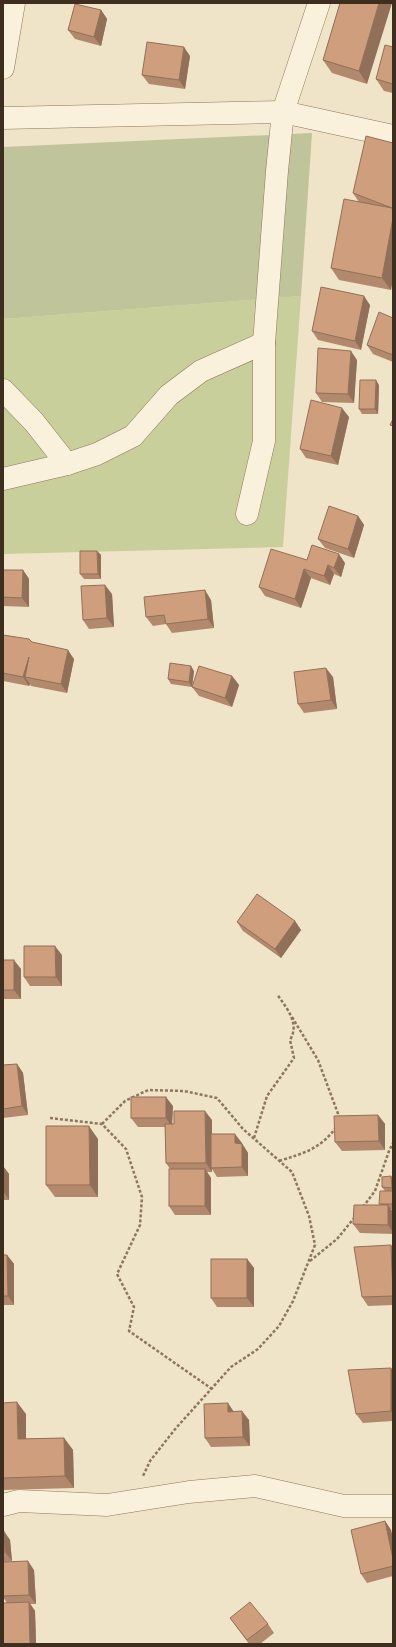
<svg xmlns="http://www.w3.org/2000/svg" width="396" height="1647" viewBox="0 0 396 1647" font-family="'Noto Serif',serif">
  <rect width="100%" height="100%" fill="#f0e4c8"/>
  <!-- green -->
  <polygon fill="#c9cf9b" points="301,296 283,547 3,554 3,319"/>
  <!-- cemetery -->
  <polygon fill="#bfc49a" points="312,133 301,296 3,319 3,147"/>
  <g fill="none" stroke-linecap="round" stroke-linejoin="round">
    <defs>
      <g id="street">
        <polyline points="3,68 14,3"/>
        <polyline points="3,118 283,112 393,136"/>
        <polyline points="3,390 34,422 67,464"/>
        <polyline points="3,479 67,464 97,454 133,436 169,395 201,371 264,343"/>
        <polyline points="247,514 264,441 264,343 277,171 283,112 319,3"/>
        <polyline points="3,1505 19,1501 107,1505 189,1492 255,1486 344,1506 393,1506"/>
      </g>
    </defs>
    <!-- street casing -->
    <use href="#street" stroke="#8d765c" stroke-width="23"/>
    <!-- path -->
    <g stroke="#8d765c" stroke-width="2.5" stroke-dasharray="3 2" stroke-linecap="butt">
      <polyline points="292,1017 318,1060 340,1119"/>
      <polyline points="50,1118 102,1124 126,1149 142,1197 140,1225 117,1274 134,1307 129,1331 212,1389"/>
      <polyline points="102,1124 125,1101 148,1090 184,1091 217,1098 243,1129 292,1172 309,1216 315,1245 293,1301 279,1326 258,1349 231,1367 176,1428 150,1461 143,1476"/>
      <path d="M254 1138 267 1096 294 1058 290 1040C300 1023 287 1009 277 994"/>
      <path d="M279 1161C304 1153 321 1149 337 1126"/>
      <polyline points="363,1207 375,1191 389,1151 393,1143"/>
      <polyline points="310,1261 337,1239 355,1217"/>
    </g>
    <!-- street -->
    <use href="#street" stroke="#faf1dc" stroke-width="22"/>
  </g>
  <!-- wall -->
  <g fill="#b2896c">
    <polygon points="340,3 367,84 332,73 323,60"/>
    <polygon points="101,10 107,19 101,46 75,39 68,30"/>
    <polygon points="393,47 393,93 384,91 376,79"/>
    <polygon points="190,56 185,89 149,84 142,75"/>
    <polygon points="393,143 393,277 391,290 339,280 331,268 359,202 353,193"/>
    <polygon points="370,305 361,350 318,340 312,331"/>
    <polygon points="393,318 393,362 373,354 367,345"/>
    <polygon points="357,360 354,403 322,402 316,393"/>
    <polygon points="379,385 378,414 362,414 359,409"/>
    <polygon points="349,417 338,465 306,458 300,449"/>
    <polygon points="358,516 364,525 354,558 325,548 318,539"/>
    <polygon points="97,551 101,555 101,579 84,579 80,574"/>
    <polygon points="307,560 345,563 341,577 334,574 330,585 311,578 301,608 265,596 259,587"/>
    <polygon points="3,570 23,570 29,579 29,607 3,606"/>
    <polygon points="112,594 114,627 89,629 83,620"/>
    <polygon points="211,600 214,628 172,633 166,624 153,626 146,617"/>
    <polygon points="3,635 32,642 74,659 67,693 31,686 30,684 29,686 3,681"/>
    <polygon points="194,671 192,687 171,684 168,679"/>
    <polygon points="232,676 239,685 232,707 199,696 192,687"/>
    <polygon points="333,677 337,709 304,713 298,704"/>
    <polygon points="295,921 301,930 281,958 243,931 237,922"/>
    <polygon points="62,955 62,986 30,986 24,977"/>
    <polygon points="3,960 21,969 21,999 3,999"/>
    <polygon points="17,1064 23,1073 28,1115 3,1118 3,1065"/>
    <polygon points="173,1106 172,1124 212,1120 212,1134 242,1143 248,1153 248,1176 217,1177 212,1169 212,1172 207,1172 211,1178 211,1215 175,1215 169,1206 170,1169 166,1163 165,1127 138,1127 131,1118"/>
    <polygon points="378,1115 385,1124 385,1150 342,1151 335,1142"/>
    <polygon points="98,1139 98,1197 55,1197 46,1185"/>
    <polygon points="3,1166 9,1174 9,1200 3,1200"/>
    <polygon points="393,1179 393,1209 391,1209 393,1212 393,1234 360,1233 353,1224 380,1205 379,1204 385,1191 382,1187"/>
    <polygon points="393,1248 393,1305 368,1306 362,1297"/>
    <polygon points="3,1255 7,1255 14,1264 14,1305 3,1305"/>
    <polygon points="247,1259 254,1268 254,1307 217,1307 211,1298"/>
    <polygon points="393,1371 393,1421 363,1423 356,1414"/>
    <polygon points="3,1403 26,1414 26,1439 64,1438 73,1450 74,1488 3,1490"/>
    <polygon points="234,1412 249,1420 250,1446 211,1447 205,1438"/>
    <polygon points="385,1521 391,1530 393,1539 393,1576 367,1583 361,1574"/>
    <polygon points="3,1531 10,1540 12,1561 3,1562"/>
    <polygon points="3,1562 34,1570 36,1604 30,1604 35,1611 36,1644 3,1644 7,1603 3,1597"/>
    <polygon points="230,1618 268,1624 274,1633 260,1644 249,1644"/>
  </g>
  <!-- shaded-wall -->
  <g fill="#916f58">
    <polygon points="379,3 392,3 367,84 359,71"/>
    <polygon points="101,10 107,19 101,46 94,37"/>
    <polygon points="184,47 190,56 185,89 179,80"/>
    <polygon points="393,218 393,277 391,290 382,278"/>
    <polygon points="364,296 370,305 361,350 355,341"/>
    <polygon points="351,351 357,360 354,403 348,394"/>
    <polygon points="376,380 379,385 378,414 375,409"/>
    <polygon points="342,408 349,417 338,465 331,456"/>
    <polygon points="358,516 364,525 354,558 348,549"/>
    <polygon points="97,551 101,555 101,579 98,574"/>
    <polygon points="339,554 345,563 341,577 334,568"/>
    <polygon points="328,565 334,574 330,585 324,576"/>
    <polygon points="304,569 311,578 301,608 295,599"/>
    <polygon points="23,570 29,579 29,607 22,598"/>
    <polygon points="105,585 112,594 114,627 107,618"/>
    <polygon points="205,590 211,600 214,628 208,619"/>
    <polygon points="68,650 74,659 67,693 61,684"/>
    <polygon points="29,657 25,677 30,684 29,686 23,677"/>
    <polygon points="191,666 194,671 192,687 189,682"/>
    <polygon points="326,668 333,677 337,709 331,700"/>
    <polygon points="232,676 239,685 232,707 225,698"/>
    <polygon points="295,921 301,930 281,958 275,949"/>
    <polygon points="55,946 62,955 62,986 56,977"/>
    <polygon points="14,960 21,969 21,999 14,990"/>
    <polygon points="17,1064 23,1073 28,1115 22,1106"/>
    <polygon points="166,1097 173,1106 172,1127 166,1118"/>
    <polygon points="205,1111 212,1120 212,1168 211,1168 212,1169 212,1172 206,1163"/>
    <polygon points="378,1115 385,1124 385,1150 379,1141"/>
    <polygon points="89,1126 98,1139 98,1197 90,1185"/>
    <polygon points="235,1134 242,1143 242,1152 235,1143"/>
    <polygon points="242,1144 248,1153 248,1176 242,1167"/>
    <polygon points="3,1166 9,1174 9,1200 3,1191"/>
    <polygon points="205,1169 211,1178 211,1215 205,1206"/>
    <polygon points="391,1176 393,1179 393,1190 392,1188"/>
    <polygon points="388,1205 393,1212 393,1232 388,1225"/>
    <polygon points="391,1245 393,1248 393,1291"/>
    <polygon points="7,1255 14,1264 14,1305 8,1296"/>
    <polygon points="247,1259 254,1268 254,1307 247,1298"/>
    <polygon points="391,1368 393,1371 393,1415 391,1411"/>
    <polygon points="17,1402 26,1414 26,1451 18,1439"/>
    <polygon points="228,1403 234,1412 228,1412"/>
    <polygon points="242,1411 249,1420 250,1446 243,1437"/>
    <polygon points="64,1438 73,1450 74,1488 65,1476"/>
    <polygon points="385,1521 391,1530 393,1539 393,1559"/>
    <polygon points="4,1531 10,1540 12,1561 5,1552"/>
    <polygon points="28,1561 34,1570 36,1604 29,1595"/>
    <polygon points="29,1602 35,1611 36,1644 30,1644"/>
  </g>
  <!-- building -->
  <g fill="#cf9f7d" stroke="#916f58">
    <polygon points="340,3 379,3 359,71 323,60"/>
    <polygon points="75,4 101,10 94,37 68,30"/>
    <polygon points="147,42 184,47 179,80 142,75"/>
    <polygon points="385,45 393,47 393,84 376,79"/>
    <polygon points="366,136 393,143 393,218 382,278 331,268 344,199 392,208 353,193"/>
    <polygon points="321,287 364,296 355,341 312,331"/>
    <polygon points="379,312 393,318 393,355 367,345"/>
    <polygon points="318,348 351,351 348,394 316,393"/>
    <polygon points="360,380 376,380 375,409 359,409"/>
    <polygon points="311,400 342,408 331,456 300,449"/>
    <polygon points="393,419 393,426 390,425"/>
    <polygon points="329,506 358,516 348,549 318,539"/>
    <polygon points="312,545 339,554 334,568 328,565 324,576 304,569 295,599 259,587 271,549 307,560"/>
    <polygon points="80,551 97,551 98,574 80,574"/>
    <polygon points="3,570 23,570 22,598 3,597"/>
    <polygon points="105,585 107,618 83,620 81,586"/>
    <polygon points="205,590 208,619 166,624 164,615 146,617 144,597"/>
    <polygon points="3,635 29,639 32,642 68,650 61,684 25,677 29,657 23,677 3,673"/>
    <polygon points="170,663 191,666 189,682 168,679"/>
    <polygon points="199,666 232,676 225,698 192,687"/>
    <polygon points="326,668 331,700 298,704 294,672"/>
    <polygon points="257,894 295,921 275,949 237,922"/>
    <polygon points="24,946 55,946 56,977 24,977"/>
    <rect x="3" y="960" width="11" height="30"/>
    <polygon points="17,1064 22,1106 3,1109 3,1065"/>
    <rect x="131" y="1097" width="35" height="21"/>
    <polygon points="174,1111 205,1111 206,1163 166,1163 165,1124 174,1124"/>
    <polygon points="378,1115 379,1141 335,1142 334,1116"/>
    <polygon points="46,1126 89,1126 90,1185 46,1185"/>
    <polygon points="211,1134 235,1134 235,1143 242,1144 242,1167 211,1168"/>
    <rect x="169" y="1169" width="36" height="37"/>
    <polygon points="391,1176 392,1188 382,1187 382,1177"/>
    <polygon points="380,1191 393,1191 393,1204 379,1204"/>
    <polygon points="354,1205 388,1205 388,1225 353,1224"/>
    <polygon points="391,1245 393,1296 362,1297 354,1247"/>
    <polygon points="3,1255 7,1255 8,1296 3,1296"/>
    <rect x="211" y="1259" width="36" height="39"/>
    <polygon points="391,1368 391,1411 356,1414 348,1370"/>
    <polygon points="17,1402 18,1439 64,1438 65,1476 3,1478 3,1403"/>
    <polygon points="228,1403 228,1412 242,1411 243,1437 205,1438 204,1404"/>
    <polygon points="385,1521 393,1559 393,1566 361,1574 351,1530"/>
    <polygon points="3,1531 4,1531 5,1552 3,1552"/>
    <polygon points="28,1561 29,1595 3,1596 3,1562"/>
    <polygon points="29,1602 30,1644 3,1644 3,1603"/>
    <polygon points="250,1602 268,1624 247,1640 230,1618"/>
  </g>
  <!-- border -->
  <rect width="396" height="1647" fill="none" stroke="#3d2e20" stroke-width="8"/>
</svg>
